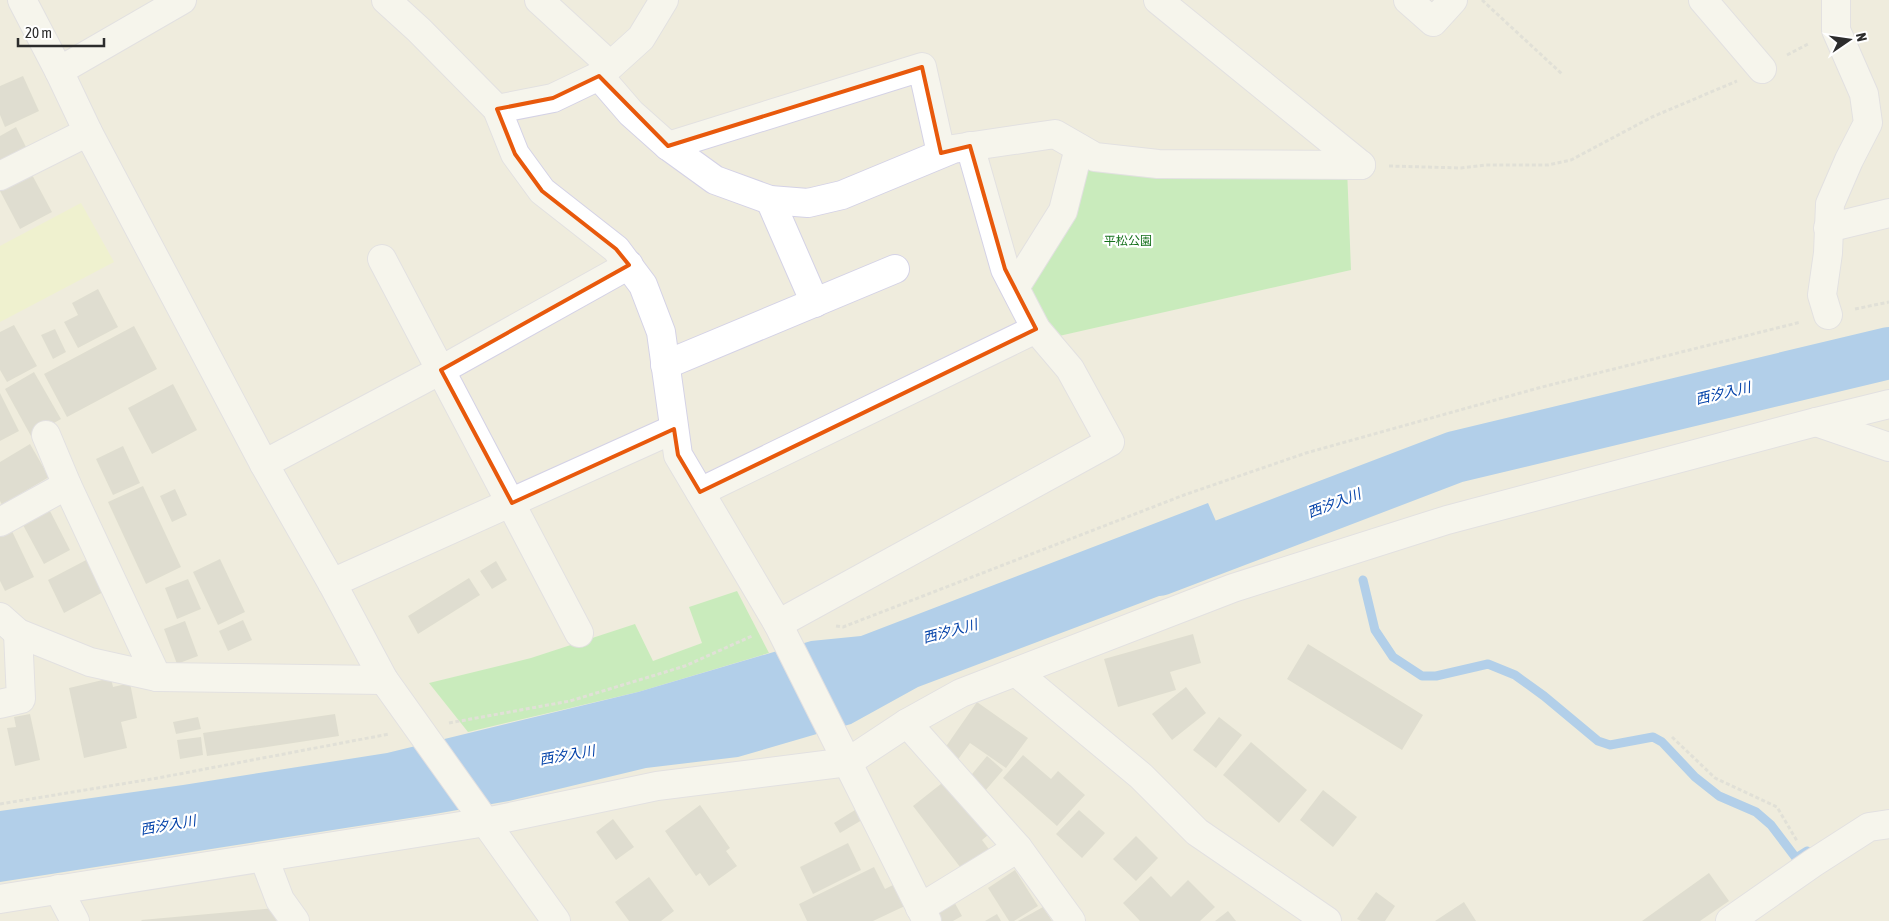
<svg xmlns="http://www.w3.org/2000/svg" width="1889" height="921" viewBox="0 0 1889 921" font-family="'Asap Condensed','Noto Sans JP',sans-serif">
  <rect width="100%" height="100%" fill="#efecdd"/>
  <!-- green -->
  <g fill="#9be996">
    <polygon points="1070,153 1347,168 1351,270 1059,336 1013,271 1056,211"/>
    <polygon points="737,591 769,653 638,692 468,732 429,683 531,658 635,624 653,661 702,643 689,607"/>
  </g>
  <!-- sand -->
  <polygon fill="#eff6be" points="81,203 114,262 0,322 0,246"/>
  <!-- water -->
  <polygon fill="#69abf8" points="1208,503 1236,567 918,687 851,724 738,757 646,768 509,801 429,815 0,882 0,811 183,785 387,753 638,692 811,641 861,636"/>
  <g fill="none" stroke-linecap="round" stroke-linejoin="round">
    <!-- stream -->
    <polyline stroke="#69abf8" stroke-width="9" points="1363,580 1375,630 1393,657 1422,676 1436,676 1488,664 1515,675 1544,696 1598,741 1610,745 1653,737 1662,742 1695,777 1719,796 1756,812 1771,825 1796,858 1807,851"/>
    <!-- river -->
    <polyline stroke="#69abf8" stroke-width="52" points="1159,570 1455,457 1889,353"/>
  </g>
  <!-- building -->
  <g fill="#cdcbc0">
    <polygon points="23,76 39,111 5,127 0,115 0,86"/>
    <polygon points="16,127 27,149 0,163 0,136"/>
    <polygon points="30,171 52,212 20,229 0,191 0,186"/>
    <polygon points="98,289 118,327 78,348 64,322 78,315 72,303"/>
    <polygon points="14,325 37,366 7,382 0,370 0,332"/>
    <polygon points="134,326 157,369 67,417 44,374"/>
    <polygon points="55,329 66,352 53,359 41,335"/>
    <polygon points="34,372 61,419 31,436 5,389"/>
    <polygon points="173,384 197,430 152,454 128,408"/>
    <polygon points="0,393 19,431 0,441"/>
    <polygon points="30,444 49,477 2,505 0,501 0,462"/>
    <polygon points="123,446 140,483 113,495 96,459"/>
    <polygon points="143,486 181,567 146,584 108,502"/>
    <polygon points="175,489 187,515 172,522 160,496"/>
    <polygon points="50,511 70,550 44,564 23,525"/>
    <polygon points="11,529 34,577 5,591 0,581 0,534"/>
    <polygon points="90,558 107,590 64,613 48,580"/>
    <polygon points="220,559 245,612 218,625 193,572"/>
    <polygon points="496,561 507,580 492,589 480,571"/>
    <polygon points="469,578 480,595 418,634 408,616"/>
    <polygon points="188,579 201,609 177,619 165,588"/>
    <polygon points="243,620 252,640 228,651 219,631"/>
    <polygon points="185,621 198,656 177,664 164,629"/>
    <polygon points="1193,634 1201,663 1170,672 1176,690 1118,707 1104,659"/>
    <polygon points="1308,644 1423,715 1402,750 1287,679"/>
    <polygon points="111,678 113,687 130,683 137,718 121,722 127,748 84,758 69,688"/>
    <polygon points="1186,687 1206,713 1172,740 1152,714"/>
    <polygon points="977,702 1028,738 1006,768 970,743 954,765 940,755"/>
    <polygon points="30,714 40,760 15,766 7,728 16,727 14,717"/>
    <polygon points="335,714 339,736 207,756 203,733"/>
    <polygon points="198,717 201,729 176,734 173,722"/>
    <polygon points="1219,717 1242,735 1216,768 1193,750"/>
    <polygon points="201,737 203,755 180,759 177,740"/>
    <polygon points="1251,742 1307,790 1279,823 1223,775"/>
    <polygon points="1023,755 1051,779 1058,771 1085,795 1057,826 1003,778"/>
    <polygon points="987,756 1003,770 979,798 963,785"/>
    <polygon points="946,780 988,835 982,840 994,856 967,876 913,806"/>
    <polygon points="1323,790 1357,817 1333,847 1300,820"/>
    <polygon points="700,805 730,848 726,851 737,866 709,886 700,873 696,876 665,831"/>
    <polygon points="855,810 862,820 840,833 834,823"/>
    <polygon points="1079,810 1105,833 1082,858 1056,834"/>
    <polygon points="613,819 634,847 616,860 596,832"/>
    <polygon points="1136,836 1158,858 1136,881 1113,859"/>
    <polygon points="848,843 861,870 813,894 800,867"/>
    <polygon points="874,867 885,889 897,883 907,905 873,921 807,921 799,904"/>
    <polygon points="1015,870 1038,906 1014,921 1009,921 988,888"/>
    <polygon points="1709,873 1729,901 1700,921 1642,921"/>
    <polygon points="1151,876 1171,897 1188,880 1215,907 1200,921 1140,921 1123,903"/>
    <polygon points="649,877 674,911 661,921 629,921 615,902"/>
    <polygon points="1376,892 1395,906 1385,921 1361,921 1357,919"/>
    <polygon points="952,898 962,916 953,921 937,921 931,911"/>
    <polygon points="1464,902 1476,921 1435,921"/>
    <polygon points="1043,907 1052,921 1018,921"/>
    <polygon points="275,908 276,921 142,921 141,920"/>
    <polygon points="1228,911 1236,921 1215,921"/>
    <polygon points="997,914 1001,921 985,921"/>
  </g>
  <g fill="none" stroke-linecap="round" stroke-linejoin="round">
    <defs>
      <g id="minor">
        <polyline points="386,0 419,30 497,109 515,154 542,191 616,249 643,285 661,332 678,455 778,624 927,921"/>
        <polyline points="539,0 610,65"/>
        <polyline points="1158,0 1361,165"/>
        <polyline points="1408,0 1433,22 1453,0"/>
        <polyline points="1703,0 1762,69"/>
        <polyline points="599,76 631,113 668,146 715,180 770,200 808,203 842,195 953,149 1055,134 1095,157 1158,164 1361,165"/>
        <polyline points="497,109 553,98 599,76 641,38 664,0"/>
        <polyline points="668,146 922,67 941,153"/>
        <polyline points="0,176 88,132"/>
        <polyline points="770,200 815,303"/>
        <polyline points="1828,228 1889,213"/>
        <polyline points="382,259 579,633"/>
        <polyline points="1016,286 1063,211 1079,148"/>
        <polyline points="1828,315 1822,295 1828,253 1830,204 1849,160 1868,123 1864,94 1836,30 1836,0"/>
        <polyline points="665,365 895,269"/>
        <polyline points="1816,422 1889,447"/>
        <polyline points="46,435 67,485 157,677"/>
        <polyline points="264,464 441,370 629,265"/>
        <polyline points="700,492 1036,329"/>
        <polyline points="0,522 67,485"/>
        <polyline points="332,583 674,429"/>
        <polyline points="0,617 18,633 90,662 157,677 384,680"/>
        <polyline points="778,624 1110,442 1070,369 1036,329 1005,269 970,146"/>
        <polyline points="0,704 21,699 18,633"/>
        <polyline points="907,723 1018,848 1071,921"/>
        <polyline points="264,858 280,900 295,921"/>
        <polyline points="58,889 75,921"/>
        <polyline points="0,899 486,822 657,786 848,762 907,723 961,693 1233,588 1447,520 1816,422 1889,404"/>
        <polyline points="920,908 1018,848"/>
        <polyline points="1730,921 1813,863 1869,827 1889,824"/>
      </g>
      <g id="tertiary">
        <polyline points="59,71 88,132 264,464 332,583 384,680 556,921"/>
        <polyline points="1016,672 1141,776 1197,832 1327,921"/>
      </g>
      <polyline id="secondary" points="22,0 59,71 182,0"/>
    </defs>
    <!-- minor casing -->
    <use href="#minor" stroke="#d4d2e6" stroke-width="30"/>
    <!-- tertiary casing -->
    <use href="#tertiary" stroke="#d4d2e6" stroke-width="30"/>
    <!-- secondary casing -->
    <use href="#secondary" stroke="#d4d2e6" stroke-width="30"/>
    <!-- path -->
    <g stroke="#d1d1d1" stroke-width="3" stroke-dasharray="4 2.5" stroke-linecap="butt">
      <polyline points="1482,0 1562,74"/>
      <polyline points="1787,55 1810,43"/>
      <polyline points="1389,166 1461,168 1486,165 1548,165 1571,160 1652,117 1737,81"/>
      <polyline points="1855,309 1889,302"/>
      <polyline points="836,626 843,627 1184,495 1306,453 1542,387 1801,322"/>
      <polyline points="449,723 570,701 685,666 752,636"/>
      <polyline points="1672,737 1715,778 1777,807 1797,841"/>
      <polyline points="0,804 158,778 389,734"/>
    </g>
    <!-- minor -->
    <use href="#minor" stroke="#fff" stroke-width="28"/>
    <!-- tertiary -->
    <use href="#tertiary" stroke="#fff" stroke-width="28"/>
    <!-- secondary -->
    <use href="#secondary" stroke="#fff" stroke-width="28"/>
  </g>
  <!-- marked area -->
  <path d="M0 0H1889V921H0ZM922 67 941 153 970 146 1005 269 1036 329 700 492 678 455 674 429 512 503 441 370 629 265 616 249 542 191 515 154 497 109 553 98 599 76 668 146Z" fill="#efecdd" fill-opacity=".55" fill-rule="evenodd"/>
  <path fill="none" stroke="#e8590c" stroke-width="4" stroke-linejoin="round" d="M922 67 941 153 970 146 1005 269 1036 329 700 492 678 455 674 429 512 503 441 370 629 265 616 249 542 191 515 154 497 109 553 98 599 76 668 146Z"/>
  <g text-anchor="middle" stroke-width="4.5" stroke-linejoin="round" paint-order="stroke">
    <!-- park labels -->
    <g font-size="12" fill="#15701b" stroke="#fff">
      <text x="1128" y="245">平松公園</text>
    </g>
    <!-- water labels -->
    <g font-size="14" font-style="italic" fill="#0342a9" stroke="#fff">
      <text transform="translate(1723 393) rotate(-13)" y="5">西汐入川</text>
      <text transform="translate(1334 503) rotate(-21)" y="5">西汐入川</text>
      <text transform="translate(950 631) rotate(-15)" y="5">西汐入川</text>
      <text transform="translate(567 755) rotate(-10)" y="5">西汐入川</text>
      <text transform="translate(168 825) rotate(-10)" y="5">西汐入川</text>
    </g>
  </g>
  <!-- north arrow -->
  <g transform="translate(1849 40) rotate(77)" stroke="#ffffff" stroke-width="4" paint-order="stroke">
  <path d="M0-4L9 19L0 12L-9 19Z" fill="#2c2c2c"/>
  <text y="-8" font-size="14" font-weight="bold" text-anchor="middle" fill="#2c2c2c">N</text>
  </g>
  <!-- scale -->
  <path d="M18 38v8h86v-8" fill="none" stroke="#2c2c2c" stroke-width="2.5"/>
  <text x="25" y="38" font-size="15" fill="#2c2c2c" stroke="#ffffff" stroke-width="4" paint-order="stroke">20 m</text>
</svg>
